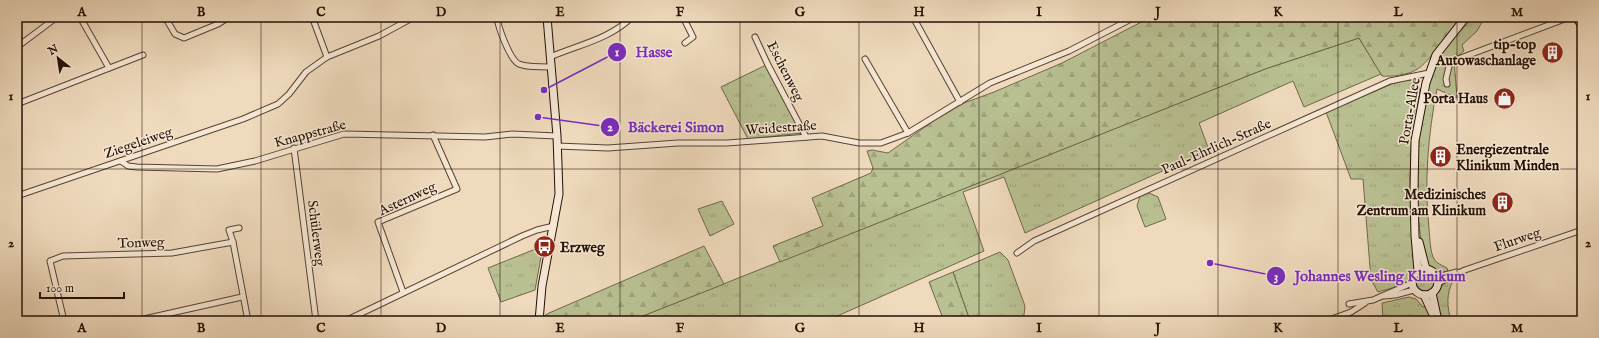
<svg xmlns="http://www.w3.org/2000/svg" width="1599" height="338" viewBox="0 0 1599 338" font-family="'IM FELL English',serif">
  <defs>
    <pattern id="grass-tufts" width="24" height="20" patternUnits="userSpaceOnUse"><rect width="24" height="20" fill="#b9c092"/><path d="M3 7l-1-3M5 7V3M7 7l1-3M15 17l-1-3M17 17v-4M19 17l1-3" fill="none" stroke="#9fa47c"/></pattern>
    <pattern id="forest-firs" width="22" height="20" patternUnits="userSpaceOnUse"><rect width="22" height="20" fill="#b9c092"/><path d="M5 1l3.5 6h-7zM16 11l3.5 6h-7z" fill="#9fa47c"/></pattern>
  </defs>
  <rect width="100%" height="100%" fill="#efdabd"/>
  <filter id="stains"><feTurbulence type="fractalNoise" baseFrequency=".005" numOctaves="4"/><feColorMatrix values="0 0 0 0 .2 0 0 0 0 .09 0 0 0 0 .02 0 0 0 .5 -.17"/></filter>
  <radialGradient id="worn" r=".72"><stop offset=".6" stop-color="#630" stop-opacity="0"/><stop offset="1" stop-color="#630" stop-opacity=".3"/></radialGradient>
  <!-- grass -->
  <g fill="url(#grass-tufts)" stroke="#6f684b">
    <path d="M1473 17H1485L1477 31 1462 45 1464 51 1454 59 1457 98 1437 89C1428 135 1424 182 1429 229 1430 238 1430 252 1434 259 1437 264 1442 265 1447 268L1448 271 1440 273 1429 267 1426 263C1411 210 1414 106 1440 57 1447 42 1463 30 1473 17Z"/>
    <polygon points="1359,38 1381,74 1304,107 1293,81 1199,123 1209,150 1025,233 1004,177 963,192 984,251 826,321 630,321 1265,69"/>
    <polygon points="766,65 802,133 748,139 721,87"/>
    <polygon points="1411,80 1416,82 1420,89 1411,151 1410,179 1411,218 1415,270 1406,284 1378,292 1371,280 1363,179 1351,179 1326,112 1399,81"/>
    <polygon points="1149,193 1158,197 1166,219 1145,227 1137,206 1140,196"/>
    <polygon points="722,201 734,224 710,236 698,209"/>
    <polygon points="543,246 535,290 501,302 488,268"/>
    <polygon points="1000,252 1008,260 1025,306 1024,315 1022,321 970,321 953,272"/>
    <circle cx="1425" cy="282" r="9"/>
    <path d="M1452 279 1453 281C1446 294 1447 307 1451 321H1442C1435 301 1430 290 1452 279Z"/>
    <polygon points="1409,297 1416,299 1423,307 1426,306 1432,321 1383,321 1382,303"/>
  </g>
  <!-- forest -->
  <g fill="url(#forest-firs)" stroke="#6f684b">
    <path d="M1151 17H1460C1451 30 1429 63 1416 70 1407 75 1391 77 1382 76L1359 38 1265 69 780 262 773 246 823 226 812 198 871 173 873 168 867 151 872 150 888 153 935 120 964 103 994 92 1062 63Z"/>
    <polygon points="704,246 724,284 630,321 543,321 544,316 549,313"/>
    <polygon points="953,272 970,321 944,321 929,282"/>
  </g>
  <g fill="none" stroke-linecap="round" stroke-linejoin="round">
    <defs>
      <g id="street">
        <polyline points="80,17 109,68"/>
        <polyline points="165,17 175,34 184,38 218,24 229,17"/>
        <path d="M497 17C498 27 510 60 519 64 528 68 541 66 550 67"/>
        <polyline points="683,17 693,37 685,43"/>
        <polyline points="913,17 960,102"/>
        <polyline points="314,22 327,57"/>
        <polyline points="755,37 768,65 806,137"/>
        <polyline points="17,47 57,17"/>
        <path d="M550 57C578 45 610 39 632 17"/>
        <polyline points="865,59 908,133"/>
        <polyline points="1447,84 1446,79 1450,62 1570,17"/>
        <polyline points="17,104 143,55"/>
        <polyline points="557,146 608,148 678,143 727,143 822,136 859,143 881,143 908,133 990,83 1069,51 1135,17"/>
        <polyline points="294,148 316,321"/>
        <polyline points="121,161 128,166 137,167 217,169 255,161 344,134 485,137 512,134 557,136"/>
        <polyline points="17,196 243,119 278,104 289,94 306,72 327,57 379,36 414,17"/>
        <polyline points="239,228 229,230 233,242 248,321"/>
        <polyline points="1017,253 1034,241 1390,81 1429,73"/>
        <polyline points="1437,277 1457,272"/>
        <polyline points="1438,283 1465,270 1582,230"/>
        <polyline points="403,292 378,222 457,189 433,135"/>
        <polyline points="1384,296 1395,295 1414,290"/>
        <polyline points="1349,304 1373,300 1412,283"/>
        <polyline points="64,321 50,261 63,256 172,253 233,242"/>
        <polyline points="135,321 242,297"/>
        <polyline points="345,321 522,236 537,230 554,226"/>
        <polyline points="1326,321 1351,312 1365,303"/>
      </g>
      <g id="secondary">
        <polyline points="1576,17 1582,26"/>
        <polyline points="1419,242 1426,269"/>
        <circle cx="1425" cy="282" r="13"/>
        <polyline points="1418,271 1415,236 1414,189 1415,141 1426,83 1436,55 1466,17"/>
        <polyline points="1432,293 1438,321"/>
        <polyline points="1424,295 1434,317"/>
        <polyline points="539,321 542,286 559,194 557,136 547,17"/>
      </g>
    </defs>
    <!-- street casing -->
    <use href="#street" stroke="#584232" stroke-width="7"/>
    <!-- secondary casing -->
    <use href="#secondary" stroke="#251004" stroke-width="9"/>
    <!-- street -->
    <use href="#street" stroke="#f5e7d4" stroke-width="5"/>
    <!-- secondary -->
    <use href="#secondary" stroke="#f5e7d4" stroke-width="7"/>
  </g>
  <!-- grid -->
  <path fill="none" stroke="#251004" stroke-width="1" stroke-opacity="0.55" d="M142 17V321M261 17V321M381 17V321M500 17V321M620 17V321M740 17V321M859 17V321M979 17V321M1099 17V321M1218 17V321M1338 17V321M1457 17V321M17 169H1582"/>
  <!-- icons -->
  <defs>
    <symbol id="building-disc" viewBox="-11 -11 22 22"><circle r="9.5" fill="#8f2418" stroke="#f5e7d4"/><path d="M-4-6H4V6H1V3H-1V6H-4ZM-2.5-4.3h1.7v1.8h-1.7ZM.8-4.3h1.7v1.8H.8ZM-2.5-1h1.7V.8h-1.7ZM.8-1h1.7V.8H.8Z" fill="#fff"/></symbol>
    <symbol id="shop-disc" viewBox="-11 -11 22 22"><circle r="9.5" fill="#8f2418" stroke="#f5e7d4"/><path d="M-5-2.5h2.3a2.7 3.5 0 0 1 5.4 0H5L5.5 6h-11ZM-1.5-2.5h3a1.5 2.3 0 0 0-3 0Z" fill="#fff"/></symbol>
    <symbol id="bus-disc" viewBox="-11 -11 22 22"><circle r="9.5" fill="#8f2418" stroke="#f5e7d4"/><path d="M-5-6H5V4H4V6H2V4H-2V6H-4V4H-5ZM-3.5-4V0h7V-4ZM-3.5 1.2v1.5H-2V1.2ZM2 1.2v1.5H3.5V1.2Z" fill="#fff"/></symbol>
  </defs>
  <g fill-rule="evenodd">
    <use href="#building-disc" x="1540" y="40" width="25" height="25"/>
    <use href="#shop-disc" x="1492" y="86" width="25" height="25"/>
    <use href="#building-disc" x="1428" y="144" width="25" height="25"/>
    <use href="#building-disc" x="1490" y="190" width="25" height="25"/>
    <use href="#bus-disc" x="532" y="234" width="25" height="25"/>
  </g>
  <g text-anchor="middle" stroke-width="3" stroke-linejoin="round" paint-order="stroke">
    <!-- poi labels -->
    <g font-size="14" font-weight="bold" fill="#251004" stroke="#f5e7d4" text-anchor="end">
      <text x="1536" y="49">tip-top<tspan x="1536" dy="16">Autowaschanlage</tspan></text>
      <text x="1488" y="103">Porta Haus</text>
      <text x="1456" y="154" text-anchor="start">Energiezentrale<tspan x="1456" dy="16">Klinikum Minden</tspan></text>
      <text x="1486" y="199">Medizinisches<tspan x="1486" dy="16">Zentrum am Klinikum</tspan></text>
      <text x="560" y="252" text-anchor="start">Erzweg</text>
    </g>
    <!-- street labels -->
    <g font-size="14" fill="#251004" stroke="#f5e7d4">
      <text transform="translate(786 71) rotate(63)" y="5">Eschenweg</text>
      <text transform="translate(1409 111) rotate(-80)" y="5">Porta-Allee</text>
      <text transform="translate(781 127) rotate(-4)" y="5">Weidestraße</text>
      <text transform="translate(310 133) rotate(-15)" y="5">Knappstraße</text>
      <text transform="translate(138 142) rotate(-19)" y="5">Ziegeleiweg</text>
      <text transform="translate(1216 146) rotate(-24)" y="5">Paul-Ehrlich-Straße</text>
      <text transform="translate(407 198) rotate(-25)" y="5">Asternweg</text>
      <text transform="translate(317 233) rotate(83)" y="5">Schülerweg</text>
      <text transform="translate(1517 239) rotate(-19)" y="5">Flurweg</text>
      <text transform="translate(141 242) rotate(-2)" y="5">Tonweg</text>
    </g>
  </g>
  <!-- callouts -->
  <path fill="none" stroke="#7b2cbf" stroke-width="1.5" d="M544 90L617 52M538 117L610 127M1210 263L1276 276"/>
  <g fill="#7b2cbf" stroke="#f5e7d4" stroke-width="1.5">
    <circle cx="544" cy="90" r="4"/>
    <circle cx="538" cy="117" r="4"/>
    <circle cx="1210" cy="263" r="4"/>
    <circle cx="617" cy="52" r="10"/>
    <circle cx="610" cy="127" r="10"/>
    <circle cx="1276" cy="276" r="10"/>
  </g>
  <g font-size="12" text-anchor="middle" font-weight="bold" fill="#fff">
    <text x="617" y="56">1</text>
    <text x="610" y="131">2</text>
    <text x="1276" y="280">3</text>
  </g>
  <g font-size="15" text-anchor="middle" font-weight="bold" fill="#7b2cbf" stroke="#f5e7d4" stroke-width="3" stroke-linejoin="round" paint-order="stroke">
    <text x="654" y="57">Hasse</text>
    <text x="676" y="132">Bäckerei Simon</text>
    <text x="1380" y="281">Johannes Wesling Klinikum</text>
  </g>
  <!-- margin -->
  <rect width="1599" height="338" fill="none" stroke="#efdabd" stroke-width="44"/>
  <!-- north arrow -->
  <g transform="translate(58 58) rotate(330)" stroke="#f5e7d4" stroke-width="3" paint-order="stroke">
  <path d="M0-3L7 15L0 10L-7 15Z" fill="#251004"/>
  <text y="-6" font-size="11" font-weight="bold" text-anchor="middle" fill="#251004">N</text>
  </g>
  <!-- scale -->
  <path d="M40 292v6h84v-6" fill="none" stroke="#251004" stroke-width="2"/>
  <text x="46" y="292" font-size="12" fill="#251004" stroke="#f5e7d4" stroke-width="3" paint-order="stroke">100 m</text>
  <rect x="22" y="22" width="1555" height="294" fill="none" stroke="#251004" stroke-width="1.5"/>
  <g font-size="13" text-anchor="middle" font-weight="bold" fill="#251004">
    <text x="82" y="16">A</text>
    <text x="201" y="16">B</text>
    <text x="321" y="16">C</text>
    <text x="441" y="16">D</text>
    <text x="560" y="16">E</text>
    <text x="680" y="16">F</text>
    <text x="800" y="16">G</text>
    <text x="919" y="16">H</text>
    <text x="1039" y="16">I</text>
    <text x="1158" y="16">J</text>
    <text x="1278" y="16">K</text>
    <text x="1398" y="16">L</text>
    <text x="1517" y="16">M</text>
    <text x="11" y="100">1</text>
    <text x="1588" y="100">1</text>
    <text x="11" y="247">2</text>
    <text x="1588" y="247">2</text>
    <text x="82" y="332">A</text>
    <text x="201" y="332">B</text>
    <text x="321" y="332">C</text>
    <text x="441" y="332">D</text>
    <text x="560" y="332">E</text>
    <text x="680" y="332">F</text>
    <text x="800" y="332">G</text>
    <text x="919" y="332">H</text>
    <text x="1039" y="332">I</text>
    <text x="1158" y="332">J</text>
    <text x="1278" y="332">K</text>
    <text x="1398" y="332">L</text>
    <text x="1517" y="332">M</text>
  </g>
  <rect width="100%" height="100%" filter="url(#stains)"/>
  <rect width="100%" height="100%" fill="url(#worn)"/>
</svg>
